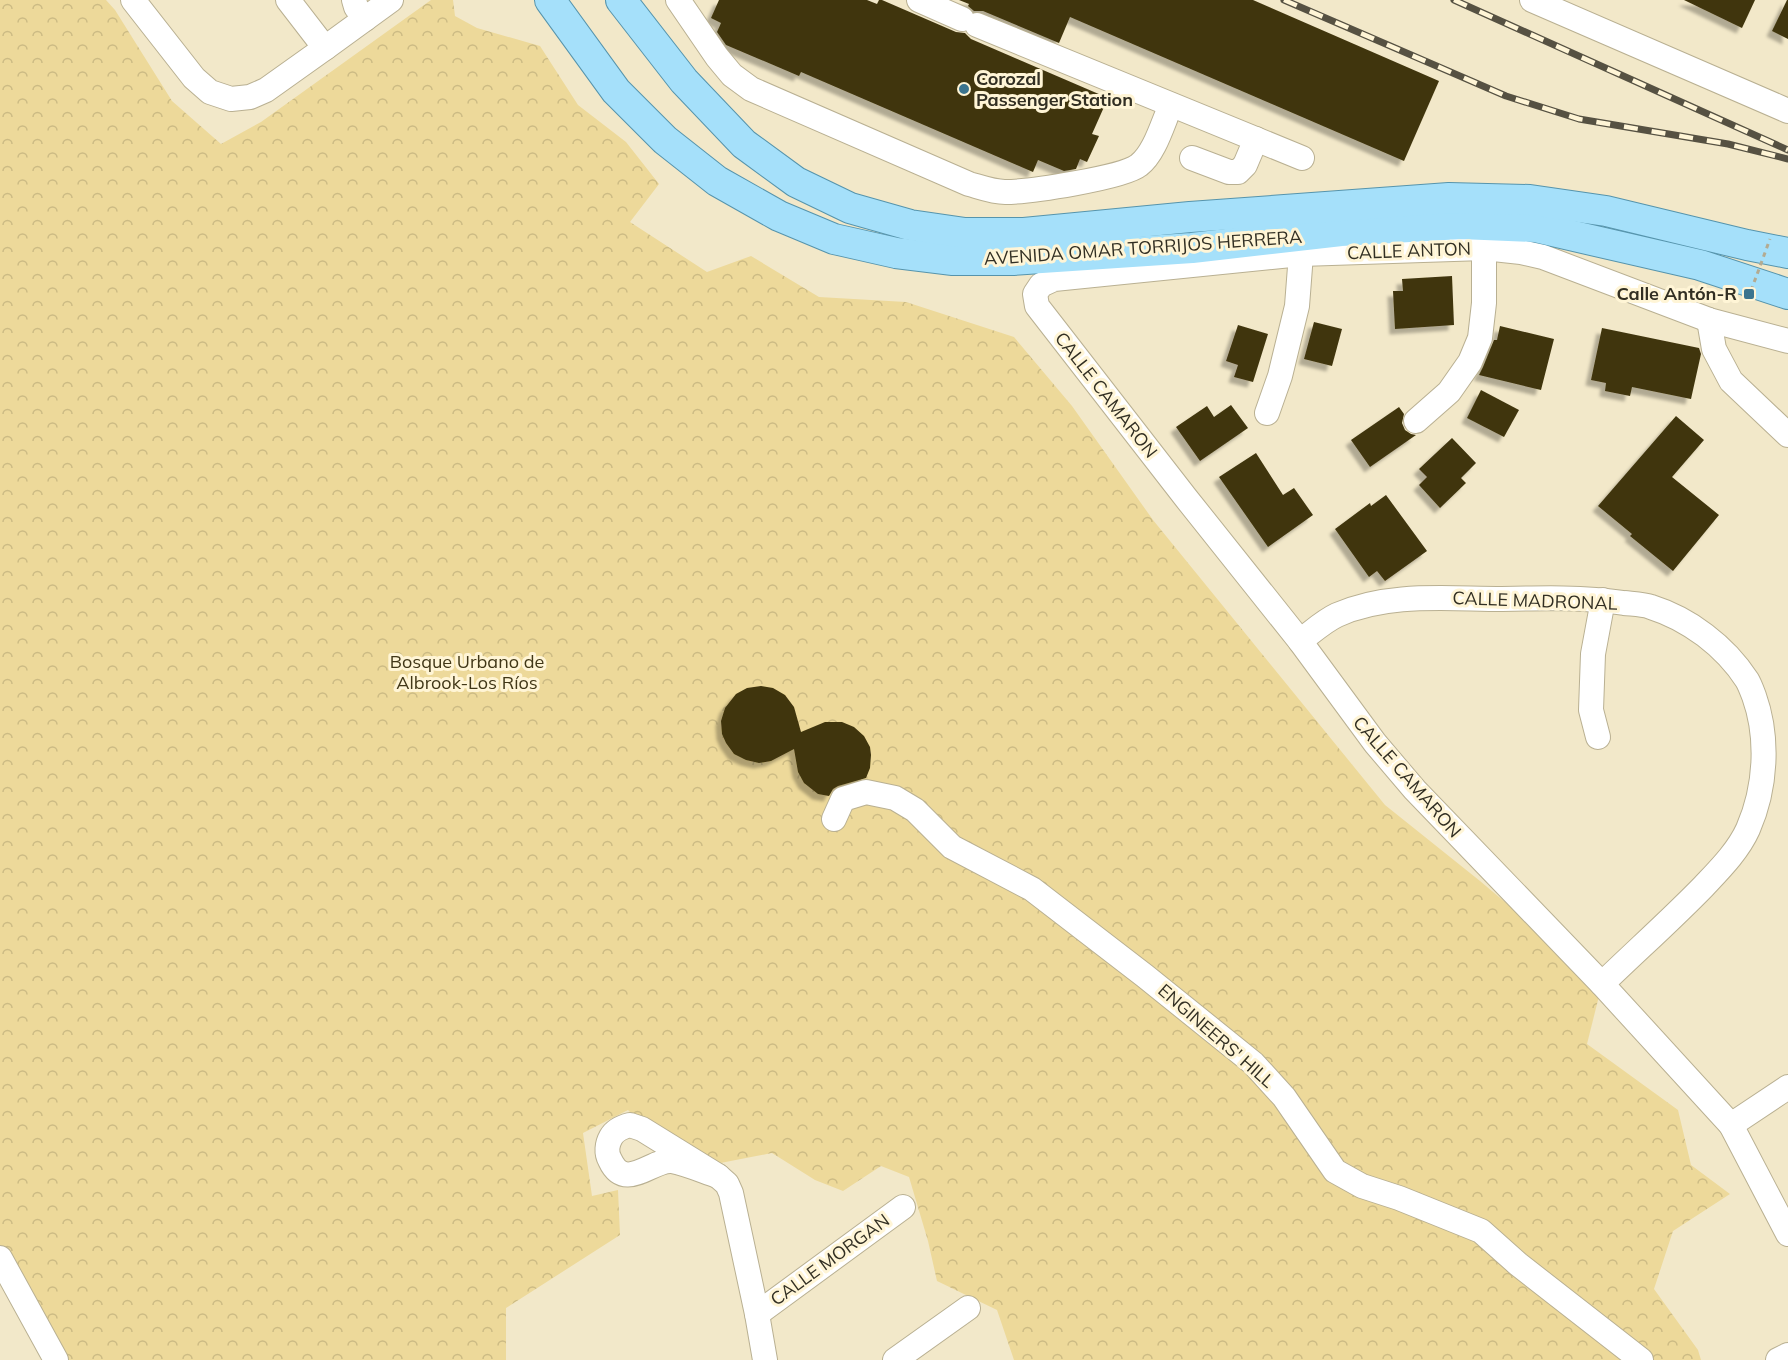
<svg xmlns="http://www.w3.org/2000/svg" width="1788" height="1360" viewBox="0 0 1788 1360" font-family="Mulish,sans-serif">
  <defs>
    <pattern id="forest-crowns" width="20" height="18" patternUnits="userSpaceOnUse" patternTransform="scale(1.5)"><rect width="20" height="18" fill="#edd99a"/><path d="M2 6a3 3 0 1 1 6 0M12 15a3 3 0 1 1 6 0" fill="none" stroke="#ccbb84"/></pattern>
    <filter id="shadow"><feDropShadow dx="-5.5" dy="5.5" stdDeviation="1.5" flood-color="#0004"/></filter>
  </defs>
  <rect width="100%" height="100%" fill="#f2e8c9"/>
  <!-- forest -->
  <polygon fill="url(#forest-crowns)" points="0,0 106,0 115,10 172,101 221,144 261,122 431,0 453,0 455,16 477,28 540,46 578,105 626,142 659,184 630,222 707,272 751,256 819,297 906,302 1014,337 1072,406 1153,520 1385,805 1480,881 1602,984 1587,1044 1678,1110 1691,1165 1730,1194 1673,1231 1654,1289 1698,1350 1701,1360 1014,1360 997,1310 937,1281 928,1241 909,1177 881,1166 843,1191 815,1180 772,1153 700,1167 657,1139 628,1110 583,1133 592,1196 618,1190 620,1235 506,1308 506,1360 49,1360 0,1266"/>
  <!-- building -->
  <g fill="#40350e" filter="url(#shadow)">
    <polygon points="719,0 867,0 877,4 879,0 882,0 956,32 965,33 971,39 1108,98 1092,134 1099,136 1087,162 1080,159 1076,169 1064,171 1038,160 1033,172 801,72 799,76 726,45 717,32 721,23 711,18"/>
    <polygon points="959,0 1253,0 1439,81 1404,161 1070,17 1059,43 983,11 974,11 968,6 969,4"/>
    <polygon points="1684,0 1755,0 1742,28"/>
    <polygon points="1787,0 1788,0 1788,39 1772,31"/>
    <polygon points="1452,276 1454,325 1395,329 1393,291 1403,291 1402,279"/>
    <polygon points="1314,322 1342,329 1332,366 1304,359"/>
    <polygon points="1238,325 1268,334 1253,382 1234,377 1238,365 1226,361"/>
    <polygon points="1500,326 1554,339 1541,390 1479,375 1483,367 1494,340 1497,340"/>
    <polygon points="1602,328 1699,348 1701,354 1691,399 1632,387 1630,396 1605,391 1606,383 1591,380"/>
    <polygon points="1481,390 1519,410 1504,437 1467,418"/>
    <polygon points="1231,405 1248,428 1200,461 1176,427 1207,406 1214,417"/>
    <polygon points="1399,407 1404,414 1402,423 1405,430 1411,434 1416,435 1370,467 1351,440"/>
    <polygon points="1676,416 1704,440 1672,477 1719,515 1673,571 1630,536 1632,534 1598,506"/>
    <polygon points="1452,438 1476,463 1461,478 1466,483 1440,508 1419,485 1427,477 1419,469"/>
    <polygon points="1256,453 1283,495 1294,488 1313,515 1268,547 1219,477"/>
    <polygon points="1386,495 1427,551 1385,581 1377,571 1369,577 1335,529 1370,503 1371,506"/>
    <polygon points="761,686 773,688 785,695 794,707 801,732 825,722 842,722 854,727 864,736 870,747 871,755 870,768 866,778 838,786 833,789 829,796 818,794 804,783 798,772 794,749 771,761 759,763 746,760 734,754 726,743 722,734 721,721 725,708 736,694 747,688"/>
  </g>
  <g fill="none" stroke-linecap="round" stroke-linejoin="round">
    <defs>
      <g id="minor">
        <polyline points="133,0 194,78 210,92 231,99 250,97 266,90 325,48"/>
        <polyline points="288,0 325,48 391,0"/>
        <polyline points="354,0 356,7 365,19"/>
        <path d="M678 0 717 57 732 75 751 89 969 184C980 187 993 192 1005 192 1028 192 1123 178 1139 165 1155 153 1163 122 1171 105"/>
        <polyline points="919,0 962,19"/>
        <polyline points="1532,0 1788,111"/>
        <polyline points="977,25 1302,158"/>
        <polyline points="1192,158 1229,172 1238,172 1245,165 1256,139"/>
        <polyline points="1709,320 1714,349 1731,381 1788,435"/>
        <polyline points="1788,341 1709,320 1543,257 1521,252 1484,248 1301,254 1054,279 1041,285 1035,294 1037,306 1186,498 1300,641 1375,743 1415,790 1602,984 1731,1125 1788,1234"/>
        <polyline points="1267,413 1280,376 1297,306 1301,254"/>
        <polyline points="1416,421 1449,392 1470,362 1480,338 1484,303 1484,248"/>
        <path d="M1300 641C1311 633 1324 621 1337 615 1388 592 1447 599 1502 599 1543 598 1584 597 1624 603 1633 604 1643 604 1651 607 1689 619 1725 646 1747 680 1750 685 1752 691 1754 696 1769 738 1766 788 1748 829 1738 851 1720 869 1704 886 1671 920 1636 951 1602 984"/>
        <polyline points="1598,737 1591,710 1593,654 1603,600"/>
        <polyline points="834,819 843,799 866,792 895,798 915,810 952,847 1032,889 1145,976 1253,1063 1284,1097 1335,1171 1362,1186 1399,1198 1481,1231 1518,1264 1641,1360"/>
        <path d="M630 1125 642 1129 718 1176C703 1171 687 1164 672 1161 652 1159 625 1193 610 1160 606 1153 607 1144 611 1137 615 1130 622 1127 630 1125Z"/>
        <polyline points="1731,1125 1788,1087"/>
        <polyline points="718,1176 727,1184 731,1193 757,1314 765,1360"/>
        <polyline points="0,1258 56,1360"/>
        <polyline points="757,1314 903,1207"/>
        <polyline points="895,1360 968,1308"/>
        <polyline points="1778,1360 1788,1355"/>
      </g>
      <g id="major">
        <polyline points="550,0 616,91 665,140 717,181 779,216 834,239 896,253 953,260 1013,260 1192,248 1341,231 1461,224 1535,227 1700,265 1788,294"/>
        <polyline points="621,0 684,81 744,144 796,182 850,208 910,225 965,233 1024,233 1190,217 1449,198 1530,200 1606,211 1747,245 1788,253"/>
      </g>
    </defs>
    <!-- minor casing -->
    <use href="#minor" stroke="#b9b092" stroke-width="26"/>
    <!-- major casing -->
    <use href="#major" stroke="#5694ac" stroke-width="32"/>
    <!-- minor -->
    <use href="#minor" stroke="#fff" stroke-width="24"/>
    <!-- major -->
    <use href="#major" stroke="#a5e0fa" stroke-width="30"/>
    <defs>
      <g id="rail">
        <polyline points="1284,0 1506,96 1579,119 1728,144 1788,159"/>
        <polyline points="1454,0 1788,150"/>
      </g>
    </defs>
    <!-- rail casing -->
    <use href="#rail" stroke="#565142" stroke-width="7"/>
    <!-- rail -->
    <use href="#rail" stroke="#fff5d6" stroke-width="4.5" stroke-dasharray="14" stroke-linecap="butt"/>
    <!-- path-bridge -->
    <polyline stroke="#b3ab92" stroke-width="3" stroke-dasharray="4.5 4.5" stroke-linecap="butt" points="1748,299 1770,239"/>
  </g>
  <!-- markers -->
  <g fill="#3b748e" stroke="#fff5d6" stroke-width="2">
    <circle cx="964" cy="89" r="6"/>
    <rect x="1743" y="288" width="12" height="12" rx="3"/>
  </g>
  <g text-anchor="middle" stroke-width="6" stroke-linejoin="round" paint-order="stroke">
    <!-- poi labels -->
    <g font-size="18" font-weight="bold" fill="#322f23" stroke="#fff5d6" text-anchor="start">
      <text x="976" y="85">Corozal<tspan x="976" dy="21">Passenger Station</tspan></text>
      <text x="1737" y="300" text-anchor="end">Calle Antón-R</text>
    </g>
    <!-- street labels -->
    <g font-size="18" fill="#322f23" stroke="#fff5d6">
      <text transform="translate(1143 248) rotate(-4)" y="6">AVENIDA OMAR TORRIJOS HERRERA</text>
      <text transform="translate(1409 251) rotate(-2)" y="6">CALLE ANTON</text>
      <text transform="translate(1106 395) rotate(52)" y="6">CALLE CAMARON</text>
      <text transform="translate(1535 601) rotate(2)" y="6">CALLE MADRONAL</text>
      <text transform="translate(1407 777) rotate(49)" y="6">CALLE CAMARON</text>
      <text transform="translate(1216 1036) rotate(41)" y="6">ENGINEERS' HILL</text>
      <text transform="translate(830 1260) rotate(-36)" y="6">CALLE MORGAN</text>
    </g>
    <!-- park labels -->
    <g font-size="18" fill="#413717" stroke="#fff5d6">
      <text x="467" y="668">Bosque Urbano de<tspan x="467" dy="21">Albrook-Los Ríos</tspan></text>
    </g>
  </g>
</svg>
